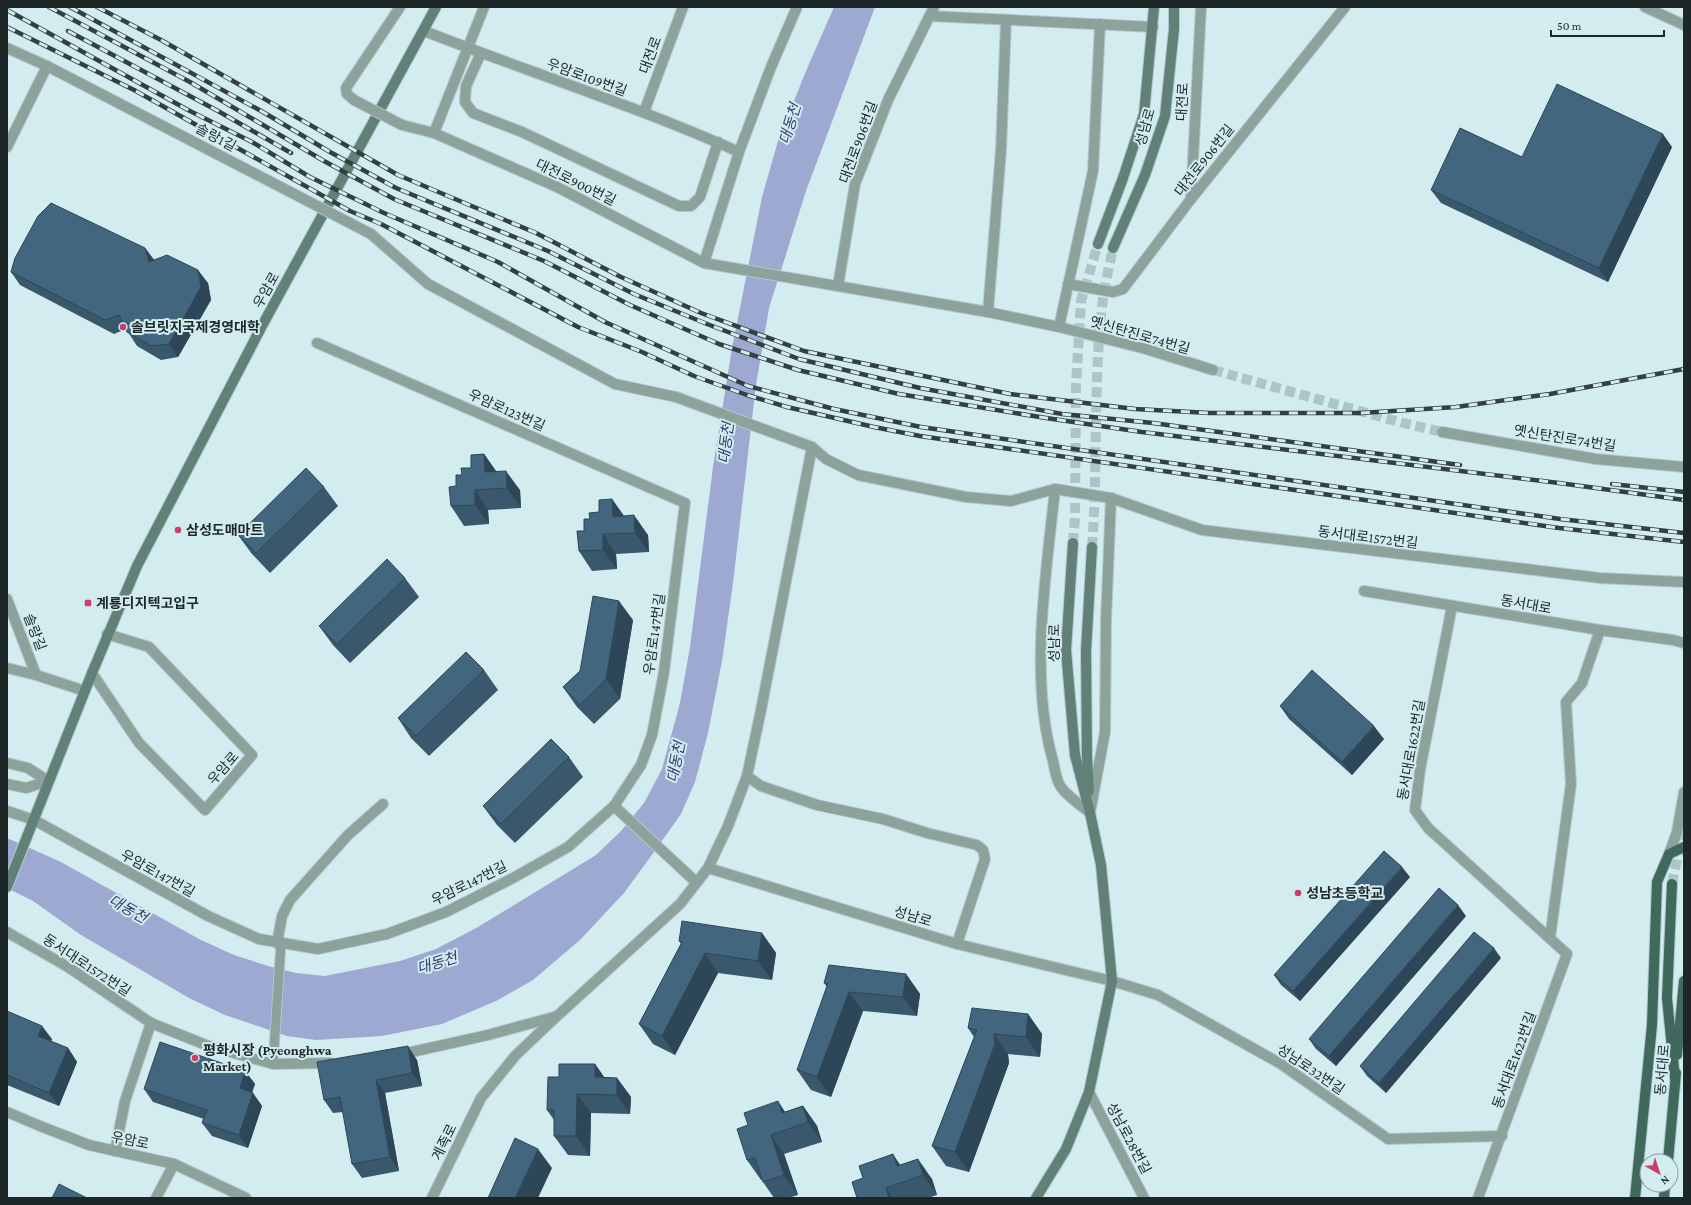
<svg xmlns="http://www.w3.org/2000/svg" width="1691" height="1205" viewBox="0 0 1691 1205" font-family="'Crimson Pro','Noto Sans KR',serif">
  <rect width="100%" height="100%" fill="#d2ecf0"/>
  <!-- water -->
  <polygon fill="#9da9d0" points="834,7 875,7 806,191 769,308 756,385 733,583 722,661 708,733 695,782 681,814 654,852 624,893 580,940 533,980 496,1001 442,1024 382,1036 316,1040 287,1036 225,1015 189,998 81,935 33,901 7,888 7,838 59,861 199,939 234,955 268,966 296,973 325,976 400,961 436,949 478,927 596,855 621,831 644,803 662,769 680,703 690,647 713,467 732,348 762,197 778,141 806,71"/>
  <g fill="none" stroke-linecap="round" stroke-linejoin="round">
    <!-- minor-tunnel -->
    <polyline stroke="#aec5c8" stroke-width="10" stroke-dasharray="10 5" stroke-linecap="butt" points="1213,370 1403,423 1442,432"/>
    <!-- secondary-tunnel -->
    <g stroke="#aec5c8" stroke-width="10" stroke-dasharray="10 5" stroke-linecap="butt">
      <polyline points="1073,543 1075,518 1076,385 1081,301 1098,244"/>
      <path d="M1092 547C1098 467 1093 387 1102 307 1104 288 1109 267 1113 248"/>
    </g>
    <!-- primary-tunnel -->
    <polyline stroke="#aec5c8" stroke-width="10" stroke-dasharray="10 5" stroke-linecap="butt" points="1672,884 1684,822"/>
    <defs>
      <polyline id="pedestrian" points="273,1064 281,944"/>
      <g id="minor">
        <polyline points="1645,7 1684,25"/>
        <polyline points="930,16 1153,27"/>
        <path d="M424 31C529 72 636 106 739 152"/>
        <polyline points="7,48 47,66 298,196"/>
        <polyline points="481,53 466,86 465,102 473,113 522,132 679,206 691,206 700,197 718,142"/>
        <polyline points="354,100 347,94 346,88 400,7"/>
        <polyline points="644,112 683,7"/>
        <polyline points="402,125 434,133 557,187 704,263 988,312 1059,327 1146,349 1213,370"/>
        <polyline points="434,133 484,7"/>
        <polyline points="7,147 47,66"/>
        <polyline points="1191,199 1201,7"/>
        <polyline points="371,234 428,284 615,384 676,397 812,447 826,459 858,475 966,497 1011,501 1055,489 1111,498 1202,530 1600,578 1684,582"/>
        <polyline points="704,263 739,152 771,67 797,7"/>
        <polyline points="1068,284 1113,292 1123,289 1191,199 1345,7"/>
        <polyline points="838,286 855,184 888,100 934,7"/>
        <polyline points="988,312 1001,150 1006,20"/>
        <polyline points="1059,327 1093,171 1100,24"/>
        <polyline points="1442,432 1596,459 1684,467"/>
        <path d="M1055 489C1046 575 1029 677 1053 761 1055 769 1056 781 1061 787 1066 795 1083 807 1090 813"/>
        <polyline points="1364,591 1600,630 1673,640 1684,643"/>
        <polyline points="7,599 36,675"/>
        <polyline points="1452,606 1420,770 1415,810 1428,828 1567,954 1478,1198"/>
        <polyline points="7,668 36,675 85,691"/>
        <polyline points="92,673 139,743 205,810 252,755 149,647 107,634"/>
        <polyline points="7,763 28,768 48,781"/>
        <polyline points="747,776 761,786 817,805 883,819 927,833 977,845 983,850 985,859 957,944"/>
        <polyline points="7,784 26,788 48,781"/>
        <polyline points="614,806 696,882"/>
        <polyline points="7,811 34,820 208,916 259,939 318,949 387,934 446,912 513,878 568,847 614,806 641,765 652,735 664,672 685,503 317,343"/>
        <polyline points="1090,813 1105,732 1106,620 1111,498"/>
        <polyline points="1669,854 1677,832 1684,792"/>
        <polyline points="708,868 957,944 1112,981 1158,995 1281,1064 1388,1139 1502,1136"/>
        <polyline points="7,932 68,967 151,1023 206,1045 273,1064 331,1063"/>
        <polyline points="1550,938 1571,784 1566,702 1582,683 1600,630"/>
        <polyline points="277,943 282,916 290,900 348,835 383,804"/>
        <polyline points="398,1055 488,1035 554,1017"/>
        <polyline points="1089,1092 1144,1198"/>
        <polyline points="7,1112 40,1126 89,1145 174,1164 246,1198"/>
        <polyline points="115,1151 125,1101 151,1023"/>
        <polyline points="156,1198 174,1164"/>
        <polyline points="432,1198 481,1098 515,1056 556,1017 680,904 708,868 728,826 747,776 761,710 812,447"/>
      </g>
      <g id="secondary">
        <polyline points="1098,244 1123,178 1144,114 1154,7"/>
        <polyline points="1113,248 1145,175 1165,116 1174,29 1174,7"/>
        <polyline points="1089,791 1087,757 1086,651 1092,547"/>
        <polyline points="7,887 92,673 137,566 263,324 436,7"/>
        <polyline points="1036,1198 1066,1149 1089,1092 1112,981 1101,865 1090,813 1075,755 1066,650 1073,543"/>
      </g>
      <g id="primary">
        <polyline points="1672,884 1667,998 1675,1078"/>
        <polyline points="1677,1055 1684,981"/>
        <polyline points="1668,1161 1676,1073"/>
        <polyline points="1635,1198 1652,1025 1657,882 1669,854 1684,847"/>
        <polyline points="1664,1198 1665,1185"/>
      </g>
    </defs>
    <!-- pedestrian casing -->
    <use href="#pedestrian" stroke="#b1c9cc" stroke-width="11"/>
    <!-- minor casing -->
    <use href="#minor" stroke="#b1c9cc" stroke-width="12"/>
    <!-- secondary casing -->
    <use href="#secondary" stroke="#b1c9cc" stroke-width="12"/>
    <!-- primary casing -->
    <use href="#primary" stroke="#b1c9cc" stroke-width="12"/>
    <!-- pedestrian -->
    <use href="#pedestrian" stroke="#8da29b" stroke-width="9"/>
    <!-- minor -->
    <use href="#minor" stroke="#8da29b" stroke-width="10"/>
    <!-- secondary -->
    <use href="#secondary" stroke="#618077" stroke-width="10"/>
    <!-- primary -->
    <use href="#primary" stroke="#41685d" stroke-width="10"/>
    <defs>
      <g id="rail">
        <polyline points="49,7 190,82 324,161 394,199 544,261 630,305 719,344 798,370 899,394 1046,418 1142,432 1559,483 1684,500"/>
        <polyline points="70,7 263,112 330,152 396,188 548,251 634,294 707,324 799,359 920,388 1062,414 1153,423 1460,465"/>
        <polyline points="97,7 161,40 398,175 536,233 621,277 701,313 804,351 1010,394 1135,409 1210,413 1361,413 1456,407 1550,394 1684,369"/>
        <polyline points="7,10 188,110 252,142 310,177 384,213 498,262 605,322 748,386 834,409 921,427 1560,519 1684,533"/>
        <polyline points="7,27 134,90 350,211 381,224 578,327 642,352 694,376 747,395 787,407 874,427 920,436 1559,528 1684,542"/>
        <polyline points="68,31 218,111 291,153"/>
        <polyline points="1612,484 1684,492"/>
      </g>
    </defs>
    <!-- rail casing -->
    <use href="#rail" stroke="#333f41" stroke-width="4.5"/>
    <!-- rail -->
    <use href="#rail" stroke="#d2ecf0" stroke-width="3" stroke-dasharray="9" stroke-linecap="butt"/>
    <defs>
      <g id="minor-bridge">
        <polyline points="354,100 402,125"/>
        <polyline points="298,196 371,234"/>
      </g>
    </defs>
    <!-- minor-bridge casing -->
    <use href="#minor-bridge" stroke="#b1c9cc" stroke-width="12" stroke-linecap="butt"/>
    <!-- minor-bridge -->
    <use href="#minor-bridge" stroke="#8da29b" stroke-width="10"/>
  </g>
  <!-- wall -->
  <g fill="#39586c">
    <polygon points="1672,147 1608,282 1441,203 1431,190 1522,157"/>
    <polygon points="145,248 154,260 208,283 211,300 178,357 161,360 137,346 126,329 114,334 20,285 11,272"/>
    <polygon points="484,454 496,471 520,490 521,508 488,510 489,524 464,526 451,506 456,486 462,475 471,468"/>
    <polygon points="324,487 338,506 270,573 252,554 238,535"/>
    <polygon points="612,499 624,516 648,535 649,552 616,554 617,569 592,571 579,551 584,531 590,519 599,512"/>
    <polygon points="405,578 419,597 350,663 333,645 319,626"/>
    <polygon points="633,620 620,699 594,724 577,707 563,687"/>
    <polygon points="484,670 498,690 429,756 411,738 398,718"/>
    <polygon points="1280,706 1384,739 1352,775 1289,719"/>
    <polygon points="569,757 583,777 515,843 497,825 483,806"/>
    <polygon points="1410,877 1300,1001 1281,985 1274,975"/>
    <polygon points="1466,916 1336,1066 1316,1049 1309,1039"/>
    <polygon points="762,933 776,953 772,980 718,973 675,1055 653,1044 639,1024 681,944 679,941"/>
    <polygon points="1501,958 1386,1093 1367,1076 1360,1066"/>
    <polygon points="906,974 920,994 917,1016 863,1011 831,1097 811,1090 797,1070 827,987 824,983"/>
    <polygon points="7,1011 52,1039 51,1041 68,1048 77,1062 59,1106 7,1085"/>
    <polygon points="1028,1014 1042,1034 1040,1057 1008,1054 1009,1063 969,1172 946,1166 932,1146 974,1037 968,1028"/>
    <polygon points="417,1060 422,1086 385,1093 399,1171 362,1178 352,1164 343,1112 333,1113 324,1100"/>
    <polygon points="595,1064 604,1077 617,1078 631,1097 630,1114 591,1113 590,1156 568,1155 554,1136 554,1120 547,1110 559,1077"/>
    <polygon points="245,1071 255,1084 252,1092 262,1106 248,1148 212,1136 202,1123 204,1119 153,1102 144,1089"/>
    <polygon points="803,1106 817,1126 822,1142 784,1154 798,1195 788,1198 774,1198 763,1182 762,1180 761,1180 747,1160 785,1112"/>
    <polygon points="900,1165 932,1179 937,1195 928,1198 857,1198"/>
  </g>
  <!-- shaded-wall -->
  <g fill="#2e4758">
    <polygon points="1663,134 1672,147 1608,282 1599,268"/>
    <polygon points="145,248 155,261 149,262"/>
    <polygon points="198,270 208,283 211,300 178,357 169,344"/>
    <polygon points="484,454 498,474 485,472"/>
    <polygon points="506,471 520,490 521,508 507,488"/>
    <polygon points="475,490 488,510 489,524 475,505"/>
    <polygon points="612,499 626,519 613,517"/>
    <polygon points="634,515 648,535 649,552 635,533"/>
    <polygon points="603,534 616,554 617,569 603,550"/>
    <polygon points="619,601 633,620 620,699 606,679"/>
    <polygon points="1374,726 1384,739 1352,775 1342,762"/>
    <polygon points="1402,867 1410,877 1300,1001 1293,991"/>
    <polygon points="1458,905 1466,916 1336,1066 1329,1056"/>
    <polygon points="762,933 776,953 772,980 758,961"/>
    <polygon points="1494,948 1501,958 1386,1093 1379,1083"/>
    <polygon points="705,953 718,973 675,1055 662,1036"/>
    <polygon points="906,974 920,994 917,1016 903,997"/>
    <polygon points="849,992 863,1011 831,1097 817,1077"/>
    <polygon points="1028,1014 1042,1034 1040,1057 1026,1037"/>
    <polygon points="42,1026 52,1039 47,1050 38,1036"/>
    <polygon points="994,1034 1008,1054 1009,1063 969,1172 955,1152"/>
    <polygon points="408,1046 417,1060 422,1086 412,1073"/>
    <polygon points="68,1048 77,1062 59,1106 49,1093"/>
    <polygon points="595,1064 609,1084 595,1077"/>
    <polygon points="245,1071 255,1084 249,1102 240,1088"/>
    <polygon points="617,1078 631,1097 630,1114 617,1095"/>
    <polygon points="376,1080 385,1093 399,1171 390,1157"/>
    <polygon points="253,1093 262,1106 248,1148 239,1135"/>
    <polygon points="577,1094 591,1113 590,1156 576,1136"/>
    <polygon points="778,1101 791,1121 782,1113"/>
    <polygon points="803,1106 817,1126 822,1142 808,1122"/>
    <polygon points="771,1135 784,1154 798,1195 784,1175"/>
    <polygon points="538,1149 552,1168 538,1198 515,1198"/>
    <polygon points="893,1154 906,1174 897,1166"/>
    <polygon points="918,1159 932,1179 937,1195 923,1175"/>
    <polygon points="886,1188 893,1198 889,1198"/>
  </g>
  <!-- building -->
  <g fill="#42667e" stroke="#2e4758">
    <polygon points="1557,84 1663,134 1599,268 1431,190 1460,128 1522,157"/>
    <polygon points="51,203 145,248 149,262 167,255 198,270 201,287 169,344 152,346 127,332 119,315 105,320 11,272 15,258 38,216"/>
    <polygon points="484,454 485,472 506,471 507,488 475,490 475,505 451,506 449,487 456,486 456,475 462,475 461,468 471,468 471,455"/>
    <polygon points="306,468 324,487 256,553 238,535"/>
    <polygon points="612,499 613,517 634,515 635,533 603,534 603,550 579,551 577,531 584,531 584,519 590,519 589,513 599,512 599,500"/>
    <polygon points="387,559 405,578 337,644 319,626"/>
    <polygon points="593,596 619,601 606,679 580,705 563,687 580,671"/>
    <polygon points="466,652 484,670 416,736 398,718"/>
    <polygon points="1312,670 1374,726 1342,762 1280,706"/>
    <polygon points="551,739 569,757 501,824 483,806"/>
    <polygon points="1384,851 1402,867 1293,991 1274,975"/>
    <polygon points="1439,888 1458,905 1329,1056 1309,1039"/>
    <polygon points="682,921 762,933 758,961 705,953 662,1036 639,1024 682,942 679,941"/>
    <polygon points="1474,932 1494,948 1379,1083 1360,1066"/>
    <polygon points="829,965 906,974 903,997 849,992 817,1077 797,1070 828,983 824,983"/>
    <polygon points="972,1008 1028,1014 1026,1037 994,1034 995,1044 955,1152 932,1146 977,1030 968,1028"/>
    <polygon points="7,1011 42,1026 38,1036 68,1048 49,1093 7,1075"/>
    <polygon points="160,1042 245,1071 240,1088 253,1093 239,1135 202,1123 207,1110 144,1089"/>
    <polygon points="408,1046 412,1073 376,1080 390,1157 352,1164 340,1097 324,1100 317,1062"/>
    <polygon points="559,1064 595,1064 595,1077 617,1078 617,1095 577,1094 576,1136 554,1136 554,1110 547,1110 548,1077 559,1077"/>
    <polygon points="778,1101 782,1113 803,1106 808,1122 771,1135 784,1175 763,1182 755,1158 747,1160 737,1129 748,1125 744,1113"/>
    <polygon points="515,1138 538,1149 515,1198 488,1198"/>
    <polygon points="893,1154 897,1166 918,1159 923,1175 886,1188 889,1198 857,1198 852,1182 863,1178 859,1166"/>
    <polygon points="59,1184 87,1198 52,1198"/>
  </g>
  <!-- markers -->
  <g fill="#cc3d67" stroke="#d2ecf0" stroke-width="1.5">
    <circle cx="123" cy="327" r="4"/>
    <circle cx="178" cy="530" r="4"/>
    <rect x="84" y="599" width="8" height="8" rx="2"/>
    <circle cx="1298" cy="893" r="4"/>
    <circle cx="195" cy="1058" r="4"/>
  </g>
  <g text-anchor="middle" stroke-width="4" stroke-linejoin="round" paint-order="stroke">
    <!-- street labels -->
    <g font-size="14" fill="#1d2728" stroke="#d2ecf0">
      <text transform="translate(650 55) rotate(-70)" y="5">대전로</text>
      <text transform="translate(587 77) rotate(20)" y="5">우암로109번길</text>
      <text transform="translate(1182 102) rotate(-87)" y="5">대전로</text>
      <text transform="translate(1145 127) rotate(-74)" y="5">성남로</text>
      <text transform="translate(216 137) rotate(28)" y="5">솔랑1길</text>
      <text transform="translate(858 142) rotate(-70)" y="5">대전로906번길</text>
      <text transform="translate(1204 160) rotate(-52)" y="5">대전로906번길</text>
      <text transform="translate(576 182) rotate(26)" y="5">대전로900번길</text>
      <text transform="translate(266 290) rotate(-61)" y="5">우암로</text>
      <text transform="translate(1140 335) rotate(16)" y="5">옛신탄진로74번길</text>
      <text transform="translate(507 410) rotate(24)" y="5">우암로123번길</text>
      <text transform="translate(1565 438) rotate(9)" y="5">옛신탄진로74번길</text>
      <text transform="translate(1368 537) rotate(7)" y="5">동서대로1572번길</text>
      <text transform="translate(1526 604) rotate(10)" y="5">동서대로</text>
      <text transform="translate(35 632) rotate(69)" y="5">솔랑길</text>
      <text transform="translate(654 634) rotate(-82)" y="5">우암로147번길</text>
      <text transform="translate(1054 643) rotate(-89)" y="5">성남로</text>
      <text transform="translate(1411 750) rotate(-80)" y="5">동서대로1622번길</text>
      <text transform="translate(223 768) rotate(-49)" y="5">우암로</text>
      <text transform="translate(158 873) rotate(29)" y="5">우암로147번길</text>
      <text transform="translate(469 883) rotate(-26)" y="5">우암로147번길</text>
      <text transform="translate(913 916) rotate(17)" y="5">성남로</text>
      <text transform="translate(87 965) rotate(33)" y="5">동서대로1572번길</text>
      <text transform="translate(1514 1060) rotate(-70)" y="5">동서대로1622번길</text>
      <text transform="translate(1311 1069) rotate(34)" y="5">성남로32번길</text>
      <text transform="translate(1662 1070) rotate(-85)" y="5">동서대로</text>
      <text transform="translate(1129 1138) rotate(62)" y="5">성남로28번길</text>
      <text transform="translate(130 1140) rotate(12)" y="5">우암로</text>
      <text transform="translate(444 1142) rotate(-64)" y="5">계족로</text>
    </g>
    <!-- poi labels -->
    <g font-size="14" font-weight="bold" fill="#1d2728" stroke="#d2ecf0" text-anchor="start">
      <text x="131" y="332">솔브릿지국제경영대학</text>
      <text x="186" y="535">삼성도매마트</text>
      <text x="96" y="608">계룡디지텍고입구</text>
      <text x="1306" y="898">성남초등학교</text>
      <text x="203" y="1055">평화시장 (Pyeonghwa<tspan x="203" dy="16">Market)</tspan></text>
    </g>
    <!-- water labels -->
    <g font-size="15" font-style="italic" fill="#303c6e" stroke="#d2ecf0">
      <text transform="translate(790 124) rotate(-73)" y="5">대동천</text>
      <text transform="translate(726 443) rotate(-83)" y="5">대동천</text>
      <text transform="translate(676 762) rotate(-79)" y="5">대동천</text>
      <text transform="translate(128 909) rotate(29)" y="5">대동천</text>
      <text transform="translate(437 963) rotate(-17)" y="5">대동천</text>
    </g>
  </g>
  <!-- border -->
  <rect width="1691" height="1205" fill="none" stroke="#1d2728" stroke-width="16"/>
  <!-- north arrow -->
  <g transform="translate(1659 1173) rotate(141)"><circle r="19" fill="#d2ecf0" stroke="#8a9da0"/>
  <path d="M0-3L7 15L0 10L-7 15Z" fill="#cc3d67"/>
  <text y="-6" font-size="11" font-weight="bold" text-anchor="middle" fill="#1d2728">N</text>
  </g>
  <!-- scale -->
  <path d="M1551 30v6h113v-6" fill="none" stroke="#1d2728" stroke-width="2"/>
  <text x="1557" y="30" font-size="12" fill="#1d2728" stroke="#d2ecf0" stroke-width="3" paint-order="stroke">50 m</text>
</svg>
